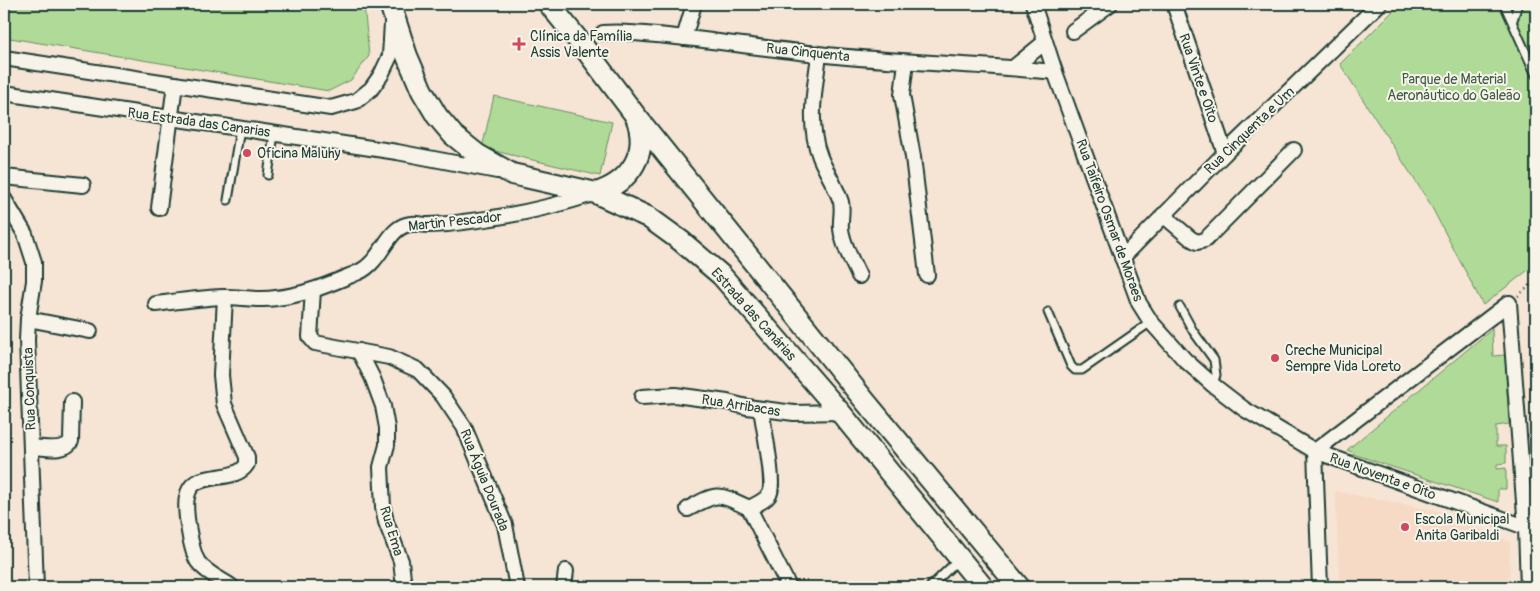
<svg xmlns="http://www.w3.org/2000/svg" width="1540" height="591" viewBox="0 0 1540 591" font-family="Pangolin,sans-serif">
  <rect width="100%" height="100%" fill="#f6e4d4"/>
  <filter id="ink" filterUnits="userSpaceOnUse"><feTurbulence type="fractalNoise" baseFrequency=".02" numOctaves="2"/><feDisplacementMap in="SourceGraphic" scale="10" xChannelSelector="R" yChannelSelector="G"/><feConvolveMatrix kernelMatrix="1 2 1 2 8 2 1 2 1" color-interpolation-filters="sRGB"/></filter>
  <g filter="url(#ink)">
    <!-- built -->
    <polygon fill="#f6dac6" points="1335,491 1438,511 1510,542 1509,587 1340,587"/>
    <!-- green -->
    <g fill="#b0da97" stroke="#688c66">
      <polygon points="4,4 364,4 369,56 351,80 329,91 4,37"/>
      <polygon points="1400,4 1536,4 1536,264 1483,305 1429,202 1340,64"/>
      <polygon points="494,96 612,122 600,176 482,148"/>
      <polygon points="1492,329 1493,356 1505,355 1509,424 1496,426 1496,446 1506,446 1506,463 1497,464 1497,469 1506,468 1506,489 1498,489 1498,502 1353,454 1354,453 1347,450"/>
    </g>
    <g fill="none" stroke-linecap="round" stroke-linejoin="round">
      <defs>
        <g id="service">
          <polyline points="1504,4 1536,75"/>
          <polyline points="1513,20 1518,4"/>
          <polyline points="268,175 274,134"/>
          <polyline points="228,200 240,129"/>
          <polyline points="1180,307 1193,331 1214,360 1216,375 1213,384"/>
          <polyline points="1048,312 1071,366 1075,370 1082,370 1151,322"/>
          <polyline points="930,587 958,560"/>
        </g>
        <g id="minor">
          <polyline points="1033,4 1055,72 1139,303 1151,322 1185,360 1213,385 1244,409 1315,451 1536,531"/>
          <polyline points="1174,4 1225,153"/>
          <polyline points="1073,31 1110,4"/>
          <path d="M603 33C625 31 646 34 667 36 718 41 768 49 818 54 897 63 976 64 1055 72"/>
          <polyline points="684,38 694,4"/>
          <path d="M819 55C815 88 807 124 820 157 826 172 836 186 841 202 843 211 840 220 841 229 843 245 852 261 859 276"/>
          <polyline points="4,58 331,108 356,101 371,89 381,75 390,56 392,23"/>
          <polyline points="906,62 902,95 913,157 927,275"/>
          <polyline points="1013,68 1045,42"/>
          <polyline points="4,93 397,152 497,171"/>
          <polyline points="4,177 83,185"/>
          <polyline points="4,199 25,234 34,262 34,281 28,319 27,340 36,587"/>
          <polyline points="159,208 175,84"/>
          <polyline points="1163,215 1190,238 1197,242 1205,240 1294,150"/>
          <polyline points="1122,258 1225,153 1379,4"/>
          <polyline points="313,290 310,337 315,343 389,357 418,370 443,396 464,427 505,525 517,587"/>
          <path d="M225 297 221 375 224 404 247 457V464C237 481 209 473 194 484 190 487 188 492 187 497 184 510 191 551 198 562 206 573 222 580 232 587"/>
          <polyline points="1509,303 1526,528 1528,587"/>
          <path d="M156 304C178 301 201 298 224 297 242 297 258 301 276 298 306 295 332 283 359 272 381 262 387 230 406 225 414 222 421 225 429 225 440 225 452 224 463 222 508 217 553 207 596 193"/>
          <polyline points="28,319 90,331"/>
          <polyline points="359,351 373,379 383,406 387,428 387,445 381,467 383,507 386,522 401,561 404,587"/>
          <polyline points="642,397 675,395 727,402 747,407 794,413 840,412"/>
          <path d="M761 409C763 423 776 487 769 495 765 501 755 505 749 508L787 583"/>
          <path d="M31 447C42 447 65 453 71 441L72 402"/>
          <polyline points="1315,451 1509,303"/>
          <polyline points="1315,451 1320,587"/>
          <path d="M688 509C718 492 718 493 749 508"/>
          <polyline points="564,587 566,571"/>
        </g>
        <g id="secondary">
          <polyline points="390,4 407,56 422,91 437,116 453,135 478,155 512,174 596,193 648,217 681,241 721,275 840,412 983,587"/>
          <polyline points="549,4 583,46 635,115 865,401 1019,587"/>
          <path d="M596 193C631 182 650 152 636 117"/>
        </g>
      </defs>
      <!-- service casing -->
      <use href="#service" stroke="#1f3d34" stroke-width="11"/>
      <!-- minor casing -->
      <use href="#minor" stroke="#1f3d34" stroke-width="18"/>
      <!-- secondary casing -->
      <use href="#secondary" stroke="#1f3d34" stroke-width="24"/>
      <!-- path -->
      <polyline stroke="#1f3d34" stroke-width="2.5" stroke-dasharray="1 4" stroke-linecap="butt" points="1518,296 1536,280"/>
      <!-- service -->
      <use href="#service" stroke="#f7f3e8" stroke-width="7"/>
      <!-- minor -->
      <use href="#minor" stroke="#f7f3e8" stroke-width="14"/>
      <!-- secondary -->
      <use href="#secondary" stroke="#f7f3e8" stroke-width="20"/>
    </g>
  </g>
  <!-- markers -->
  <g fill="#d1495b" stroke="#f7f3e8" stroke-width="2">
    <path d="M516.5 36.5h5v5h5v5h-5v5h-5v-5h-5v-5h5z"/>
    <circle cx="247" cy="153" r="5"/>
    <circle cx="1275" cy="358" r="5"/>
    <circle cx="1405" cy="527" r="5"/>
  </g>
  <g text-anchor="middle" stroke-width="4" stroke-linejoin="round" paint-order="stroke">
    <!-- poi labels -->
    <g font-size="14" fill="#1f3d34" stroke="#f7f3e8" text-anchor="start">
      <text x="530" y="41">Clínica da Família<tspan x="530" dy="16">Assis Valente</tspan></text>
      <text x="257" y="158">Oficina Maluhy</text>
      <text x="1285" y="355">Creche Municipal<tspan x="1285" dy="16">Sempre Vida Loreto</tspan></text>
      <text x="1415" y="524">Escola Municipal<tspan x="1415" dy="16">Anita Garibaldi</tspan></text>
    </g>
    <!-- street labels -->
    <g font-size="14" fill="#1f3d34" stroke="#f7f3e8">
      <text transform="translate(808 52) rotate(6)" y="5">Rua Cinquenta</text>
      <text transform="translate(1199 78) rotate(71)" y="5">Rua Vinte e Oito</text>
      <text transform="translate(199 122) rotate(8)" y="5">Rua Estrada das Canarias</text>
      <text transform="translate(1249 130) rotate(-44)" y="5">Rua Cinquenta e Um</text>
      <text transform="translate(1110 220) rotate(70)" y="5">Rua Taifeiro Osmar de Moraes</text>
      <text transform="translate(455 221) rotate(-6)" y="5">Martin Pescador</text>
      <text transform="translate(754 314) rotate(48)" y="5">Estrada das Canárias</text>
      <text transform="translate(29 389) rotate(-92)" y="5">Rua Conquista</text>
      <text transform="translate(741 405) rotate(9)" y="5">Rua Arribacas</text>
      <text transform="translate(1383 476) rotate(20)" y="5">Rua Noventa e Oito</text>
      <text transform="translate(485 480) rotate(68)" y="5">Rua Águia Dourada</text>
      <text transform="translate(392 531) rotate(73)" y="5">Rua Ema</text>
    </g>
    <!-- park labels -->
    <g font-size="14" fill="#3c5c48" stroke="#f7f3e8">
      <text x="1454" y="84">Parque de Material<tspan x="1454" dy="16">Aeronáutico do Galeão</tspan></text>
    </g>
  </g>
  <!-- margin -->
  <rect width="1540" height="591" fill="none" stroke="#f7f3e8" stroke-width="20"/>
  <rect x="10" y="10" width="1520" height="571" fill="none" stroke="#1f3d34" stroke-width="2" filter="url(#ink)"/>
</svg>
